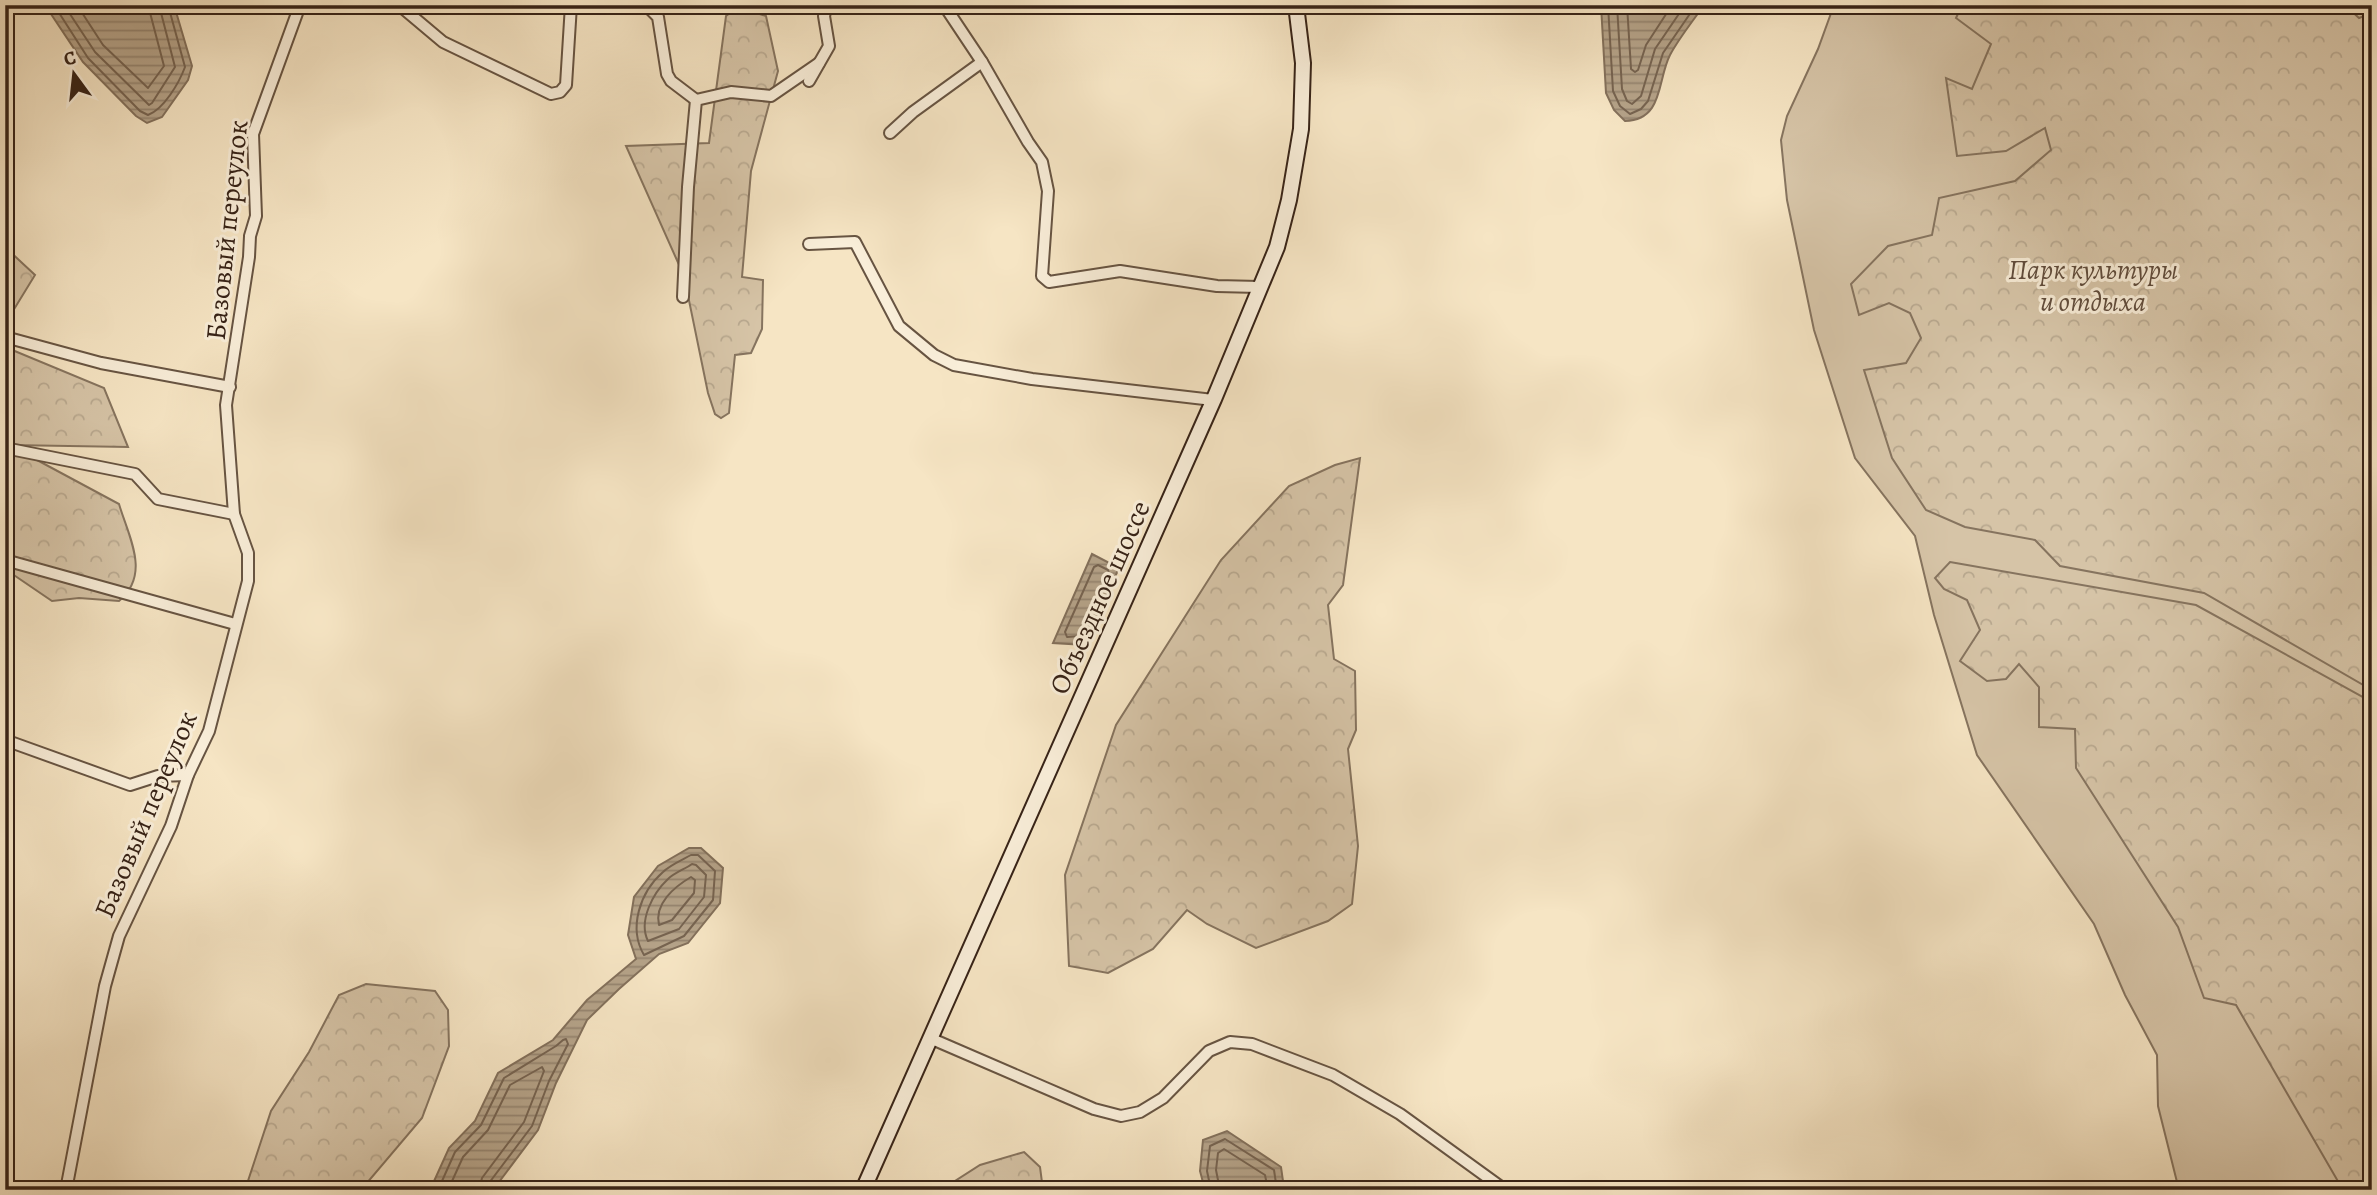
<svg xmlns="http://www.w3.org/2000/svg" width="2377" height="1195" viewBox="0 0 2377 1195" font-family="Alegreya,serif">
  <defs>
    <pattern id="forest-crowns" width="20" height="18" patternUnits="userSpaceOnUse" patternTransform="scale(1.75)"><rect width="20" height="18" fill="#d6c4a7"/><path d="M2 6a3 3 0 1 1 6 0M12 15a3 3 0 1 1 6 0" fill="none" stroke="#b8a88f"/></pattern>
    <pattern id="water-rules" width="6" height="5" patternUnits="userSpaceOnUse" patternTransform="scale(1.75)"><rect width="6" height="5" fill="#b5a389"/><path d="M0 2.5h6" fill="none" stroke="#94846f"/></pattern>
  </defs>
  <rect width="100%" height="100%" fill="#f6e5c4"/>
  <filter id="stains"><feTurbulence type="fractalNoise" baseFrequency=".00286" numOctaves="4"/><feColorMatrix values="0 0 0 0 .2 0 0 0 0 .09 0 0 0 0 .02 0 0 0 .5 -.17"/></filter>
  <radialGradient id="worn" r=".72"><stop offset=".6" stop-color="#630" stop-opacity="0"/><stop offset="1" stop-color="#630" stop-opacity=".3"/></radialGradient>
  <!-- green -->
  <polygon fill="#d6c4a7" stroke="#86745f" stroke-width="2" points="1834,5 2372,5 2372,1190 2179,1190 2158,1106 2157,1055 2125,995 2094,924 1977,755 1934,615 1915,536 1855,458 1814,330 1787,200 1781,140 1787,116 1818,49"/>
  <!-- forest -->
  <g fill="url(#forest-crowns)" stroke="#86745f" stroke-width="2">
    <polygon points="1962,5 2345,5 2359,18 2372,13 2372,690 2204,593 2060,566 2035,540 1965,527 1926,510 1892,458 1864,370 1906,363 1921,338 1910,313 1889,303 1859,315 1851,284 1888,246 1932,235 1939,198 2015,181 2051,150 2045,128 2006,151 1957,156 1946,78 1972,89 1991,44 1956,18"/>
    <polygon points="738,7 766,16 778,71 751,171 742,277 763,280 762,329 751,353 735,355 729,413 721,418 715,414 708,393 684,276 626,146 709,143 726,16"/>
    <polygon points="5,247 35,275 5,324"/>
    <path d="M5 347 104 388 128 447 9 445 119 504C129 538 151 574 119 601L79 598 52 601 5 569Z"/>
    <polygon points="1360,458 1343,585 1328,605 1334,659 1355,671 1356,730 1348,749 1358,846 1352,904 1328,921 1256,948 1207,924 1187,910 1153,949 1108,973 1069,966 1065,875 1116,725 1221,560 1289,486 1335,465"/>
    <polygon points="1950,562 2196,605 2372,702 2372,1190 2343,1190 2236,1005 2204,998 2178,927 2076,768 2075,729 2039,727 2039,687 2019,664 2006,679 1987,681 1960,661 1980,630 1967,600 1944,589 1935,578"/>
    <polygon points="366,984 435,991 448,1010 449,1046 422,1118 361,1190 245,1190 271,1111 309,1052 339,995"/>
    <polygon points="1024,1152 1040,1167 1043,1190 941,1190 980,1165"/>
  </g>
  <!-- water -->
  <g fill="url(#water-rules)" stroke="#83705b" stroke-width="2">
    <polygon points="45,5 174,5 192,66 188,80 162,117 147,123 136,116 83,62"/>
    <path d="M1601 5H1704C1693 21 1679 38 1670 55 1657 80 1664 120 1625 121L1614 110 1606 93Z"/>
    <polygon points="1092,554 1119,568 1085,645 1053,643"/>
    <polygon points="689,848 701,848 723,868 720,903 688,943 659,954 619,989 587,1020 556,1083 538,1130 493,1190 430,1190 449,1148 475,1121 498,1073 553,1040 587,1000 636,959 628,935 634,897 658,866"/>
    <polygon points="1227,1131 1281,1167 1284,1188 1281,1190 1205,1190 1200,1171 1203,1140"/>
  </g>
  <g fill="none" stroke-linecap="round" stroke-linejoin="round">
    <!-- shore -->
    <g stroke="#766350" stroke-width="2">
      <path d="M54 5 88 58 140 111 148 115C164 109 179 83 185 67L168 5"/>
      <polyline points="64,5 95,52 149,105 152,103 175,67 159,5"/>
      <polyline points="77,5 103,45 148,88 164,66 148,5"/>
      <polyline points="1608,5 1613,91 1620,106 1630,114 1641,109 1648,101 1663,53 1696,5"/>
      <polyline points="1617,5 1622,89 1627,101 1632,104 1641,96 1655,49 1685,5"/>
      <polyline points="1627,5 1631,69 1635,72 1638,70 1646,45 1672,5"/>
      <polygon points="1098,565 1108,570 1109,574 1081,636 1067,637 1065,632 1094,567"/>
      <path d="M691 855H698L715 871 713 900 684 936 644 955C628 928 640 892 663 872 670 865 682 860 691 855Z"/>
      <path d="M692 864 696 865 706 875 704 897 679 929 648 941C638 921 653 893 668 879 674 873 685 869 692 864Z"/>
      <path d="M691 877 695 880 694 893 672 920 659 925C654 904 674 887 691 877Z"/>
      <polyline points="438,1190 455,1152 481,1125 504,1078 556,1046 563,1040 566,1039 568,1044 549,1081 532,1126 489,1183 487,1190"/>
      <polyline points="448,1190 463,1157 488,1130 510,1085 542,1067 544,1071 524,1122 482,1178 479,1190"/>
      <polyline points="1211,1190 1207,1171 1210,1146 1225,1139 1274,1170 1277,1190"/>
      <polyline points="1220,1190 1216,1170 1218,1153 1224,1149 1265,1175 1268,1190"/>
    </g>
    <defs>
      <g id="minor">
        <polyline points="399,5 443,42 551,94 560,92 566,85 571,5"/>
        <polyline points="646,5 658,17 667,74 671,81 696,100"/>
        <polyline points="944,5 982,62 1028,142 1042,162 1048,191 1042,276 1049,282 1120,271 1217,286 1259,287"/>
        <polyline points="809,81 829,46 824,16 827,5"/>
        <polyline points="890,133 913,112 982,62"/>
        <polyline points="809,244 855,242 899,326 934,355 954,365 1032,379 1213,400"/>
        <polyline points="683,297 688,187 696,100 731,92 771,96 819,63"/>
        <polyline points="5,337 101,363 230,387"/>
        <polyline points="5,448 135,474 158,499 234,514"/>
        <polyline points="5,560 235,624"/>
        <polyline points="5,740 130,785 158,776 188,775"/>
        <polyline points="932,1039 1094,1109 1121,1116 1140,1112 1163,1098 1209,1051 1230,1042 1252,1044 1333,1075 1400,1114 1505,1190"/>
        <polyline points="66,1190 105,986 119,936 171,826 188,775 209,731 248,581 248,553 234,514 226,405 249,257 250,236 256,216 253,134 300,5"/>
      </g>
      <polyline id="secondary" points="863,1190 1214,399 1277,247 1289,200 1301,129 1303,63 1296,5"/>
    </defs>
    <!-- minor casing -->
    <use href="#minor" stroke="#675442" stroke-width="14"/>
    <!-- secondary casing -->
    <use href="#secondary" stroke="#372317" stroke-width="18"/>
    <!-- minor -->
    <use href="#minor" stroke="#f9eed9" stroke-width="10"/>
    <!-- secondary -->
    <use href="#secondary" stroke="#f9eed9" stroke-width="14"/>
  </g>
  <g text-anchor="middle" stroke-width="6" stroke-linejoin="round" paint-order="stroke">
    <!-- street labels -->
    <g font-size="28" fill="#372317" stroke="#f9eed9">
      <text transform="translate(226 230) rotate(-84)" y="10">Базовый переулок</text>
      <text transform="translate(1099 597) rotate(-66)" y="10">Объездное шоссе</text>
      <text transform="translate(145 814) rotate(-67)" y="10">Базовый переулок</text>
    </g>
    <!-- park labels -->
    <g font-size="28" font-style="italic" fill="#5f4b3b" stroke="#f9eed9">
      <text x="2093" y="279">Парк культуры<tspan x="2093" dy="32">и отдыха</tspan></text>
    </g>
  </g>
  <!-- margin -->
  <rect width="2377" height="1195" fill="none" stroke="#f6e5c4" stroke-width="28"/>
  <rect x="7" y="7" width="2363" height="1181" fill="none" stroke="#372317" stroke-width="3.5"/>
  <rect x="14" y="14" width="2349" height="1167" fill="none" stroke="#372317" stroke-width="2"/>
  <!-- north arrow -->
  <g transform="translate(74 74) rotate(345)" stroke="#f9eed9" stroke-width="5" paint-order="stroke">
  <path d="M0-5L12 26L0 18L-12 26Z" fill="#372317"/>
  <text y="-10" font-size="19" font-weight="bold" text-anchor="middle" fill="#372317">С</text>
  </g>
  <rect width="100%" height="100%" filter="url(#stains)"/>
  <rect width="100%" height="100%" fill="url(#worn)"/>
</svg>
